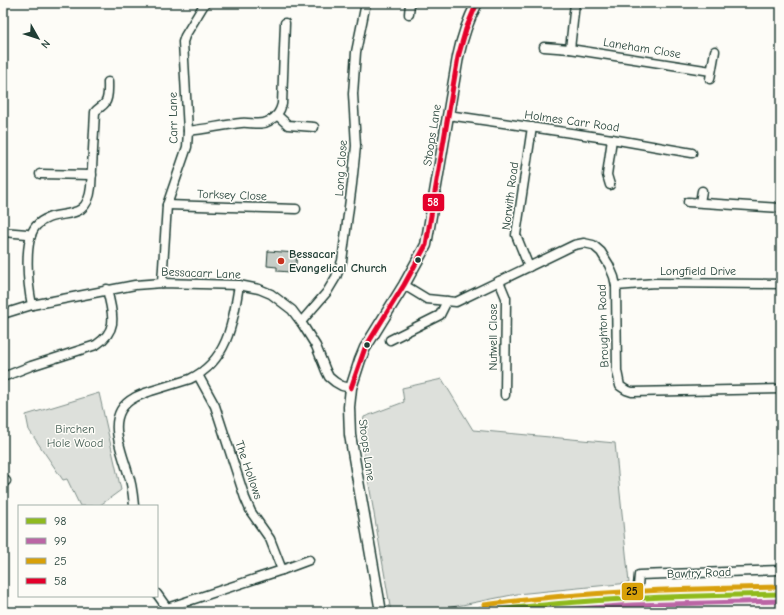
<svg xmlns="http://www.w3.org/2000/svg" width="784" height="615" viewBox="0 0 784 615" font-family="'Comic Neue',sans-serif">
  <rect width="100%" height="100%" fill="#fdfcf7"/>
  <filter id="ink" filterUnits="userSpaceOnUse"><feTurbulence type="fractalNoise" baseFrequency=".025" numOctaves="2"/><feDisplacementMap in="SourceGraphic" scale="8" xChannelSelector="R" yChannelSelector="G"/><feConvolveMatrix kernelMatrix="1 2 1 2 8 2 1 2 1" color-interpolation-filters="sRGB"/></filter>
  <g filter="url(#ink)">
    <!-- green -->
    <g fill="#dde0db" stroke="#7e8e88">
      <polygon points="442,379 473,430 615,443 629,583 517,594 427,612 391,612 361,438 364,417 404,402 402,388"/>
      <polygon points="99,393 121,490 99,506 80,506 67,479 63,480 29,430 26,415"/>
    </g>
    <!-- building -->
    <polygon fill="#c6cdc7" stroke="#1f3d34" points="268,251 297,253 296,264 291,263 290,272 277,271 277,267 267,266"/>
    <g fill="none" stroke-linecap="round" stroke-linejoin="round">
      <defs>
        <g id="minor">
          <polyline points="409,14 410,3"/>
          <polyline points="544,47 570,49 711,71"/>
          <polyline points="570,49 575,3"/>
          <polyline points="710,79 715,51"/>
          <polyline points="277,115 288,125 314,127"/>
          <polyline points="448,115 612,139 692,153"/>
          <path d="M188 131C206 129 224 125 241 123 250 122 261 126 269 121 277 117 280 112 282 104L285 23"/>
          <polyline points="40,174 92,175"/>
          <polyline points="610,185 607,175 612,139"/>
          <polyline points="688,202 781,208"/>
          <polyline points="700,202 702,191"/>
          <polyline points="167,205 296,209"/>
          <polyline points="3,232 27,234 31,236"/>
          <polyline points="529,267 516,235 532,127"/>
          <polyline points="499,281 506,298 505,395"/>
          <polyline points="162,283 167,205 187,147 188,131 183,42 185,36 205,3"/>
          <polyline points="404,285 427,299 456,302 574,245 584,243 593,245 601,252 609,265 614,277 616,286 617,371 620,386 626,390 632,392 781,389"/>
          <polyline points="616,286 655,283 781,284"/>
          <path d="M32 305C28 286 23 241 36 226 55 205 87 227 91 187L95 112C98 108 103 106 105 103 109 98 108 88 108 82"/>
          <polyline points="3,314 32,305 135,285 162,283 239,285 259,289 271,294 292,310 301,322 316,346 326,371 329,377 335,382 342,386 351,388"/>
          <polyline points="301,322 327,292 336,277 342,261 352,184 356,146 353,94 356,52 366,3"/>
          <polyline points="390,340 440,315 447,301"/>
          <path d="M3 377 31 366 96 345C120 329 112 313 107 289"/>
          <polyline points="3,483 6,481"/>
          <path d="M134 506C133 495 132 483 128 473 121 449 104 414 134 398 139 395 146 393 151 391 164 387 177 383 190 379 228 361 233 322 239 285"/>
          <polyline points="282,570 309,560"/>
          <polyline points="157,594 167,608 282,570 270,539 251,512 245,498 215,406 198,375"/>
          <polyline points="637,597 639,575 781,570"/>
        </g>
        <path id="tertiary" d="M381 612 350 435 349 407 351 388 360 360 365 348 404 285 426 245 458 57C462 38 468 20 477 3"/>
        <path id="trunk" d="M485 612C583 596 682 596 781 594"/>
      </defs>
      <!-- minor casing -->
      <use href="#minor" stroke="#1f3d34" stroke-width="11"/>
      <!-- tertiary casing -->
      <use href="#tertiary" stroke="#1f3d34" stroke-width="13"/>
      <!-- trunk casing -->
      <use href="#trunk" stroke="#1f3d34" stroke-width="16"/>
      <!-- minor -->
      <use href="#minor" stroke="#fdfcf7" stroke-width="8"/>
      <!-- tertiary -->
      <use href="#tertiary" stroke="#fdfcf7" stroke-width="10"/>
      <!-- trunk -->
      <use href="#trunk" stroke="#fdfcf7" stroke-width="13"/>
      <defs>
        <path id="bus-1" d="M485 612C583 598 682 596 781 594"/>
        <polyline id="bus-2" points="538,612 633,605 781,601"/>
        <path id="bus-3" d="M484 605C583 591 681 589 781 587"/>
        <polyline id="bus-4" points="351,388 365,348 404,285 426,245 458,57 466,29 477,3"/>
      </defs>
      <!-- bus-1 casing -->
      <use href="#bus-1" stroke="#fdfcf7" stroke-width="8"/>
      <!-- bus-2 casing -->
      <use href="#bus-2" stroke="#fdfcf7" stroke-width="8"/>
      <!-- bus-3 casing -->
      <use href="#bus-3" stroke="#fdfcf7" stroke-width="8"/>
      <!-- bus-4 casing -->
      <use href="#bus-4" stroke="#fdfcf7" stroke-width="8"/>
      <!-- bus-1 -->
      <use href="#bus-1" stroke="#8fba1f" stroke-width="5"/>
      <!-- bus-2 -->
      <use href="#bus-2" stroke="#bb66a5" stroke-width="5"/>
      <!-- bus-3 -->
      <use href="#bus-3" stroke="#d8a008" stroke-width="5"/>
      <!-- bus-4 -->
      <use href="#bus-4" stroke="#e4002b" stroke-width="5"/>
    </g>
  </g>
  <!-- markers -->
  <g fill="#1f3d34" stroke="#fdfcf7" stroke-width="1.5">
    <circle cx="418" cy="260" r="3.5"/>
    <circle cx="367" cy="345" r="3.5"/>
  </g>
  <circle fill="#c8321e" stroke="#fdfcf7" stroke-width="1.5" cx="281" cy="261" r="4"/>
  <g text-anchor="middle" stroke-width="3" stroke-linejoin="round" paint-order="stroke">
    <!-- street labels -->
    <g font-size="12" fill="#1f3d34" stroke="#fdfcf7">
      <text transform="translate(642 48) rotate(9)" y="4">Laneham Close</text>
      <text transform="translate(173 118) rotate(-91)" y="4">Carr Lane</text>
      <text transform="translate(572 121) rotate(8)" y="4">Holmes Carr Road</text>
      <text transform="translate(432 135) rotate(-81)" y="4">Stoops Lane</text>
      <text transform="translate(341 168) rotate(-86)" y="4">Long Close</text>
      <text transform="translate(232 195) rotate(2)" y="4">Torksey Close</text>
      <text transform="translate(510 196) rotate(-83)" y="4">Norwith Road</text>
      <text x="698" y="275">Longfield Drive</text>
      <text transform="translate(201 273) rotate(2)" y="4">Bessacarr Lane</text>
      <text transform="translate(603 326) rotate(-92)" y="4">Broughton Road</text>
      <text transform="translate(493 337) rotate(-90)" y="4">Nutwell Close</text>
      <text transform="translate(367 450) rotate(82)" y="4">Stoops Lane</text>
      <text transform="translate(249 470) rotate(71)" y="4">The Hollows</text>
      <text transform="translate(699 573) rotate(-2)" y="4">Bawtry Road</text>
    </g>
    <!-- poi labels -->
    <g font-size="12" font-weight="bold" fill="#1f3d34" stroke="#fdfcf7" text-anchor="start">
      <text x="289" y="258">Bessacar<tspan x="289" dy="14">Evangelical Church</tspan></text>
    </g>
    <!-- park labels -->
    <g font-size="12" fill="#455e55" stroke="#fdfcf7">
      <text x="75" y="433">Birchen<tspan x="75" dy="14">Hole Wood</tspan></text>
    </g>
  </g>
  <g stroke="#fdfcf7" stroke-width="1.5">
    <rect x="422" y="193" width="23" height="19" rx="4" fill="#e4002b"/>
    <rect x="621" y="582" width="23" height="19" rx="4" fill="#d8a008"/>
  </g>
  <g font-size="11" text-anchor="middle" font-weight="bold" fill="#fff">
    <text x="433" y="206">58</text>
  </g>
  <g font-size="11" text-anchor="middle" font-weight="bold" fill="#111">
    <text x="632" y="595">25</text>
  </g>
  <!-- margin -->
  <rect width="784" height="615" fill="none" stroke="#fdfcf7" stroke-width="16"/>
  <rect x="8" y="8" width="768" height="599" fill="none" stroke="#1f3d34" stroke-width="1.5" filter="url(#ink)"/>
  <!-- legend -->
  <rect x="18" y="505" width="140" height="92" fill="#fdfcf7" stroke="#a4b0a9"/>
  <rect x="26" y="518" width="20" height="6" fill="#8fba1f" stroke="#a4b0a9"/>
  <text x="54" y="525" font-size="12" fill="#1f3d34">98</text>
  <rect x="26" y="538" width="20" height="6" fill="#bb66a5" stroke="#a4b0a9"/>
  <text x="54" y="545" font-size="12" fill="#1f3d34">99</text>
  <rect x="26" y="558" width="20" height="6" fill="#d8a008" stroke="#a4b0a9"/>
  <text x="54" y="565" font-size="12" fill="#1f3d34">25</text>
  <rect x="26" y="578" width="20" height="6" fill="#e4002b" stroke="#a4b0a9"/>
  <text x="54" y="585" font-size="12" fill="#1f3d34">58</text>
  <!-- north arrow -->
  <g transform="translate(38 38) rotate(129)" stroke="#fdfcf7" stroke-width="3" paint-order="stroke">
  <path d="M0-3L7 15L0 10L-7 15Z" fill="#1f3d34"/>
  <text y="-6" font-size="11" font-weight="bold" text-anchor="middle" fill="#1f3d34">N</text>
  </g>
</svg>
